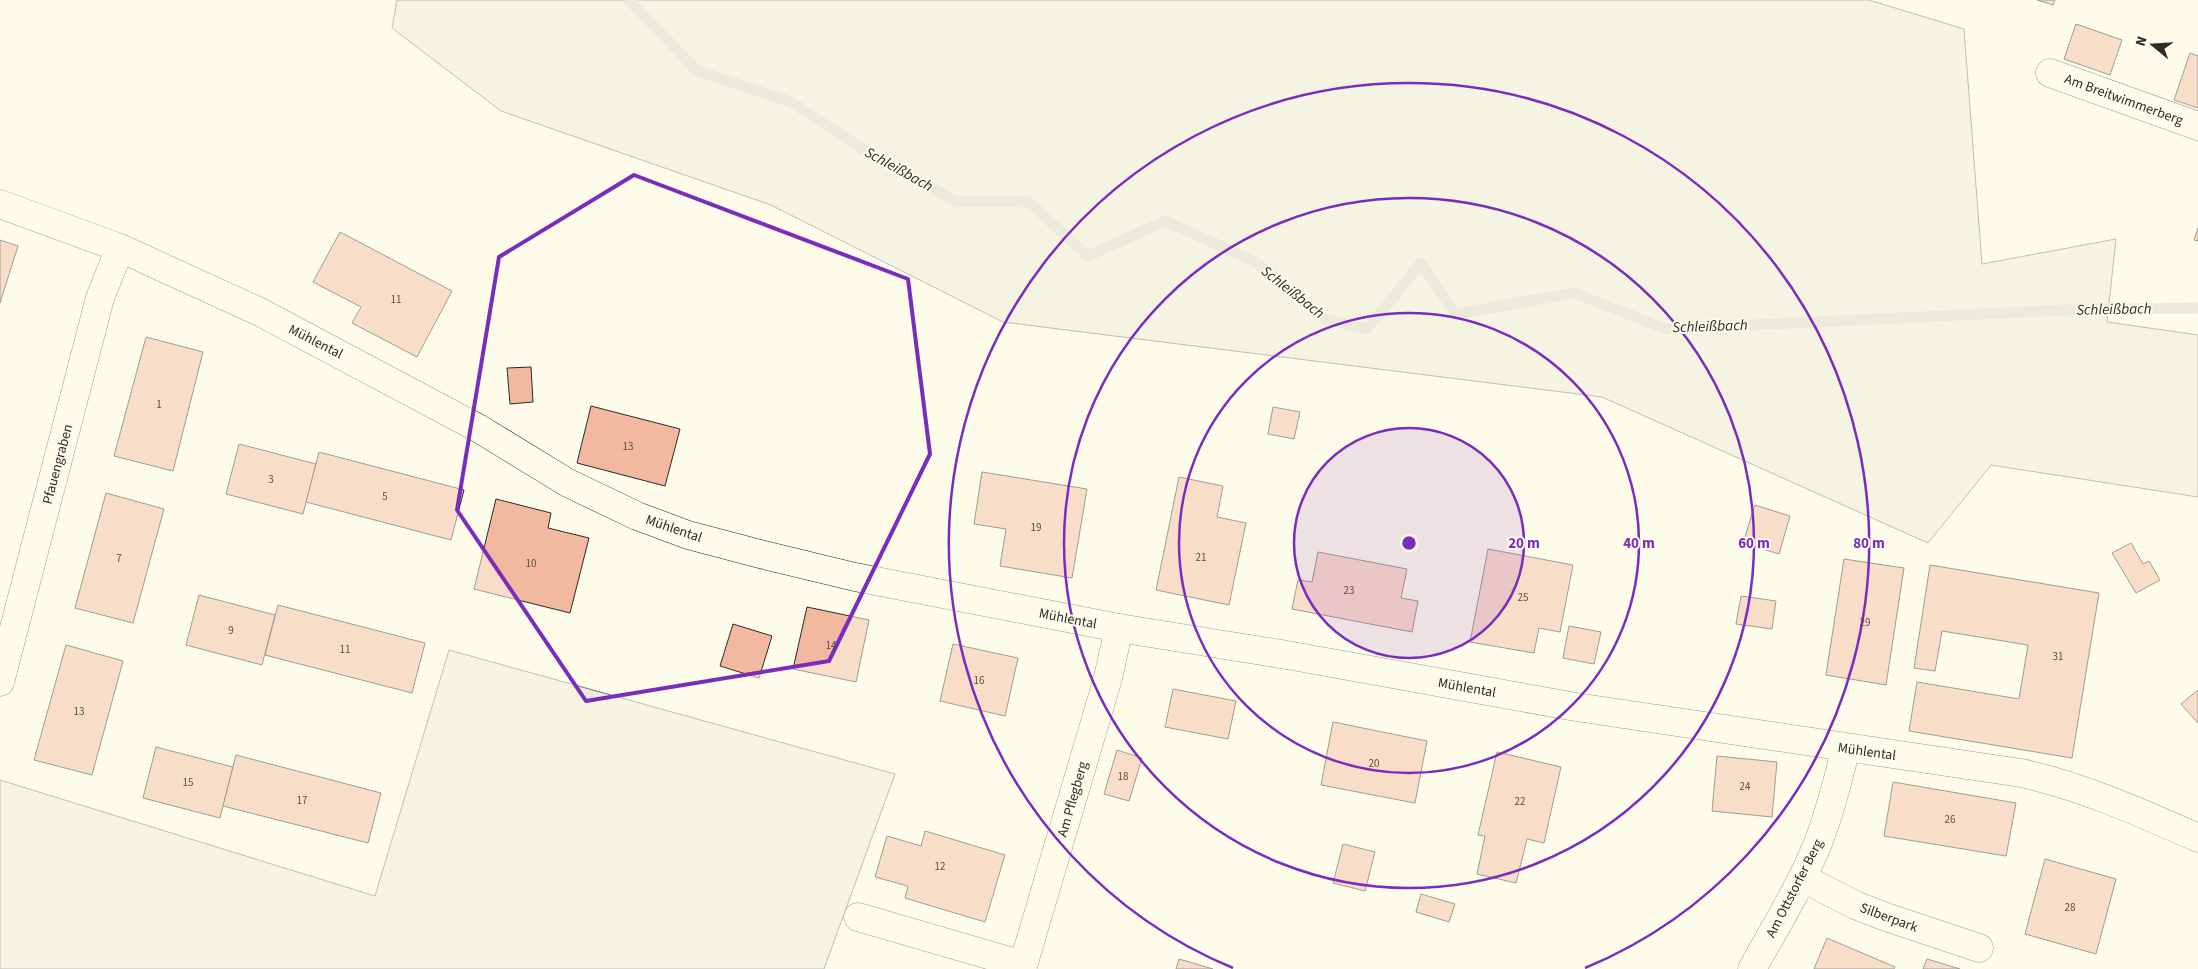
<svg xmlns="http://www.w3.org/2000/svg" width="2198" height="969" viewBox="0 0 2198 969" font-family="'Source Sans 3',sans-serif">
  <rect width="100%" height="100%" fill="#fdfbea"/>
  <!-- green -->
  <g fill="#ecebdb" stroke="#74746e">
    <polygon points="397,0 1869,0 1964,29 1982,264 2116,239 2107,322 2198,335 2198,497 1991,465 1928,543 1602,397 1003,322 771,205 501,111 392,28"/>
    <polygon points="449,650 895,774 824,969 0,969 0,780 375,896"/>
  </g>
  <g fill="none" stroke-linecap="round" stroke-linejoin="round">
    <!-- stream -->
    <polyline stroke="#d8d7c9" stroke-width="11" points="629,0 697,71 791,102 878,159 956,201 1029,202 1088,256 1165,221 1254,261 1325,319 1367,329 1421,263 1456,314 1574,293 1666,329 2065,310 2198,308"/>
  </g>
  <!-- building -->
  <g fill="#f2b8a0" stroke="#2b2b2b">
    <polygon points="2037,0 2055,0 2053,5"/>
    <polygon points="2076,24 2122,40 2110,75 2064,59"/>
    <polygon points="2190,53 2198,56 2198,108 2174,100"/>
    <polygon points="2198,228 2198,241 2194,240"/>
    <polygon points="340,232 452,291 417,357 352,323 361,307 313,282"/>
    <polygon points="0,240 18,246 0,303"/>
    <polygon points="146,337 203,352 173,471 114,456"/>
    <polygon points="531,367 533,402 510,404 507,368"/>
    <polygon points="591,406 680,429 665,486 577,463"/>
    <polygon points="1273,407 1300,412 1294,439 1268,434"/>
    <polygon points="239,444 316,464 303,514 226,494"/>
    <polygon points="319,452 464,490 451,540 306,502"/>
    <polygon points="982,472 1087,489 1072,578 1000,566 1006,529 974,524"/>
    <polygon points="1179,477 1223,486 1217,517 1246,523 1229,605 1156,590"/>
    <polygon points="106,493 164,509 133,623 75,608"/>
    <polygon points="496,499 551,513 548,528 589,538 570,613 474,589"/>
    <polygon points="1755,505 1790,516 1779,554 1743,543"/>
    <polygon points="2131,543 2143,564 2149,561 2160,580 2136,593 2112,553"/>
    <polygon points="1488,549 1573,565 1560,632 1539,628 1534,653 1470,642"/>
    <polygon points="1318,552 1407,569 1401,598 1418,601 1412,632 1292,609 1298,580 1312,582"/>
    <polygon points="1844,559 1904,568 1886,685 1826,675"/>
    <polygon points="1930,565 2099,593 2072,758 1909,731 1917,682 2019,699 2028,645 1942,631 1935,671 1914,668"/>
    <polygon points="199,595 275,615 262,665 186,645"/>
    <polygon points="1741,596 1776,601 1772,629 1736,624"/>
    <polygon points="278,605 425,643 412,693 265,655"/>
    <polygon points="807,607 869,620 856,682 793,669"/>
    <polygon points="733,624 772,636 759,678 720,666"/>
    <polygon points="1569,626 1601,632 1594,664 1563,658"/>
    <polygon points="953,644 1018,658 1005,716 940,701"/>
    <polygon points="66,645 123,661 92,775 34,760"/>
    <polygon points="1173,689 1236,701 1228,739 1165,727"/>
    <polygon points="2198,690 2198,723 2181,704"/>
    <polygon points="1333,722 1427,741 1415,803 1321,785"/>
    <polygon points="156,747 233,767 220,818 143,798"/>
    <polygon points="1117,750 1142,758 1129,801 1104,794"/>
    <polygon points="1497,752 1561,767 1544,843 1527,839 1516,883 1477,874 1485,836 1478,835"/>
    <polygon points="236,755 381,793 368,843 223,806"/>
    <polygon points="1717,756 1777,762 1772,817 1712,811"/>
    <polygon points="1893,782 2016,803 2006,856 1884,836"/>
    <polygon points="925,831 1005,855 985,922 905,898 908,886 875,877 887,836 921,846"/>
    <polygon points="1343,844 1375,852 1365,891 1333,883"/>
    <polygon points="2045,859 2116,879 2096,954 2025,934"/>
    <polygon points="1421,894 1455,904 1449,922 1416,912"/>
    <polygon points="1827,938 1895,967 1894,969 1814,969"/>
    <polygon points="1179,959 1213,969 1176,969"/>
    <polygon points="1927,959 1960,969 1923,969"/>
  </g>
  <g fill="none" stroke-linecap="round" stroke-linejoin="round">
    <defs>
      <g id="minor">
        <polyline points="2050,73 2198,126"/>
        <path d="M0 204 120 248 260 312 478 428 568 483 637 516 688 535 760 554 855 577 1119 628 1287 655 1576 707 2021 773C2084 787 2139 812 2198 838"/>
        <polyline points="0,682 100,298 120,248"/>
        <polyline points="1803,878 1855,905 1886,917 1979,948"/>
        <polyline points="858,917 1023,965"/>
        <polyline points="1022,969 1108,678 1119,628"/>
        <path d="M1752 969C1775 928 1800 887 1818 843 1830 812 1838 780 1846 748"/>
      </g>
    </defs>
    <!-- minor casing -->
    <use href="#minor" stroke="#2b2b2b" stroke-width="29"/>
    <!-- minor -->
    <use href="#minor" stroke="#fdfbea" stroke-width="28"/>
  </g>
  <!-- marked area -->
  <path d="M0 0H2198V969H0ZM634 175 908 279 930 454 829 661 586 701 457 510 499 257Z" fill="#fdfbea" fill-opacity=".55" fill-rule="evenodd"/>
  <path fill="none" stroke="#7b2cbf" stroke-width="4" stroke-linejoin="round" d="M634 175 908 279 930 454 829 661 586 701 457 510 499 257Z"/>
  <!-- distance rings -->
  <circle cx="1409" cy="543" r="115" fill="#7b2cbf" fill-opacity=".12"/>
  <g fill="none" stroke="#7b2cbf" stroke-width="2.5">
    <circle cx="1409" cy="543" r="115"/>
    <circle cx="1409" cy="543" r="230"/>
    <circle cx="1409" cy="543" r="345"/>
    <path d="M1233 968A460 460 0 1 1 1585 968"/>
  </g>
  <g text-anchor="middle" stroke-width="4" stroke-linejoin="round" paint-order="stroke">
    <!-- number labels -->
    <g font-size="11" fill="#5d4e48">
      <text x="396" y="303">11</text>
      <text x="159" y="408">1</text>
      <text x="628" y="450">13</text>
      <text x="271" y="483">3</text>
      <text x="385" y="500">5</text>
      <text x="1036" y="531">19</text>
      <text x="1201" y="561">21</text>
      <text x="119" y="562">7</text>
      <text x="531" y="567">10</text>
      <text x="1349" y="594">23</text>
      <text x="1523" y="601">25</text>
      <text x="1865" y="626">29</text>
      <text x="231" y="634">9</text>
      <text x="831" y="649">14</text>
      <text x="345" y="653">11</text>
      <text x="2058" y="660">31</text>
      <text x="979" y="684">16</text>
      <text x="79" y="715">13</text>
      <text x="1374" y="767">20</text>
      <text x="1123" y="780">18</text>
      <text x="188" y="786">15</text>
      <text x="1745" y="790">24</text>
      <text x="302" y="804">17</text>
      <text x="1520" y="805">22</text>
      <text x="1950" y="823">26</text>
      <text x="940" y="870">12</text>
      <text x="2070" y="911">28</text>
    </g>
    <!-- street labels -->
    <g font-size="14" fill="#2b2b2b" stroke="#fdfbea">
      <text transform="translate(2124 99) rotate(20)" y="5">Am Breitwimmerberg</text>
      <text transform="translate(316 341) rotate(27)" y="5">Mühlental</text>
      <text transform="translate(57 464) rotate(-75)" y="5">Pfauengraben</text>
      <text transform="translate(674 528) rotate(19)" y="5">Mühlental</text>
      <text transform="translate(1068 618) rotate(11)" y="5">Mühlental</text>
      <text transform="translate(1467 687) rotate(10)" y="5">Mühlental</text>
      <text transform="translate(1867 751) rotate(8)" y="5">Mühlental</text>
      <text transform="translate(1072 799) rotate(-74)" y="5">Am Pflegberg</text>
      <text transform="translate(1794 888) rotate(-63)" y="5">Am Ottstorfer Berg</text>
      <text transform="translate(1889 917) rotate(20)" y="5">Silberpark</text>
    </g>
    <!-- water labels -->
    <g font-size="15" font-style="italic" fill="#2b2b2b" stroke="#fdfbea">
      <text transform="translate(899 169) rotate(29)" y="5">Schleißbach</text>
      <text transform="translate(1293 292) rotate(38)" y="5">Schleißbach</text>
      <text transform="translate(2114 309) rotate(-1)" y="5">Schleißbach</text>
      <text transform="translate(1710 326) rotate(-2)" y="5">Schleißbach</text>
    </g>
  </g>
  <circle cx="1409" cy="543" r="8" fill="#7b2cbf" stroke="#fdfbea" stroke-width="2.5"/>
  <g font-size="15" text-anchor="middle" font-weight="bold" fill="#7b2cbf" stroke="#fdfbea" stroke-width="4" stroke-linejoin="round" paint-order="stroke">
    <text x="1524" y="548">20 m</text>
    <text x="1639" y="548">40 m</text>
    <text x="1754" y="548">60 m</text>
    <text x="1869" y="548">80 m</text>
  </g>
  <!-- north arrow -->
  <g transform="translate(2153 45) rotate(288)" stroke="#fdfbea" stroke-width="4" paint-order="stroke">
  <path d="M0-4L9 19L0 12L-9 19Z" fill="#2b2b2b"/>
  <text y="-8" font-size="14" font-weight="bold" text-anchor="middle" fill="#2b2b2b">N</text>
  </g>
</svg>
